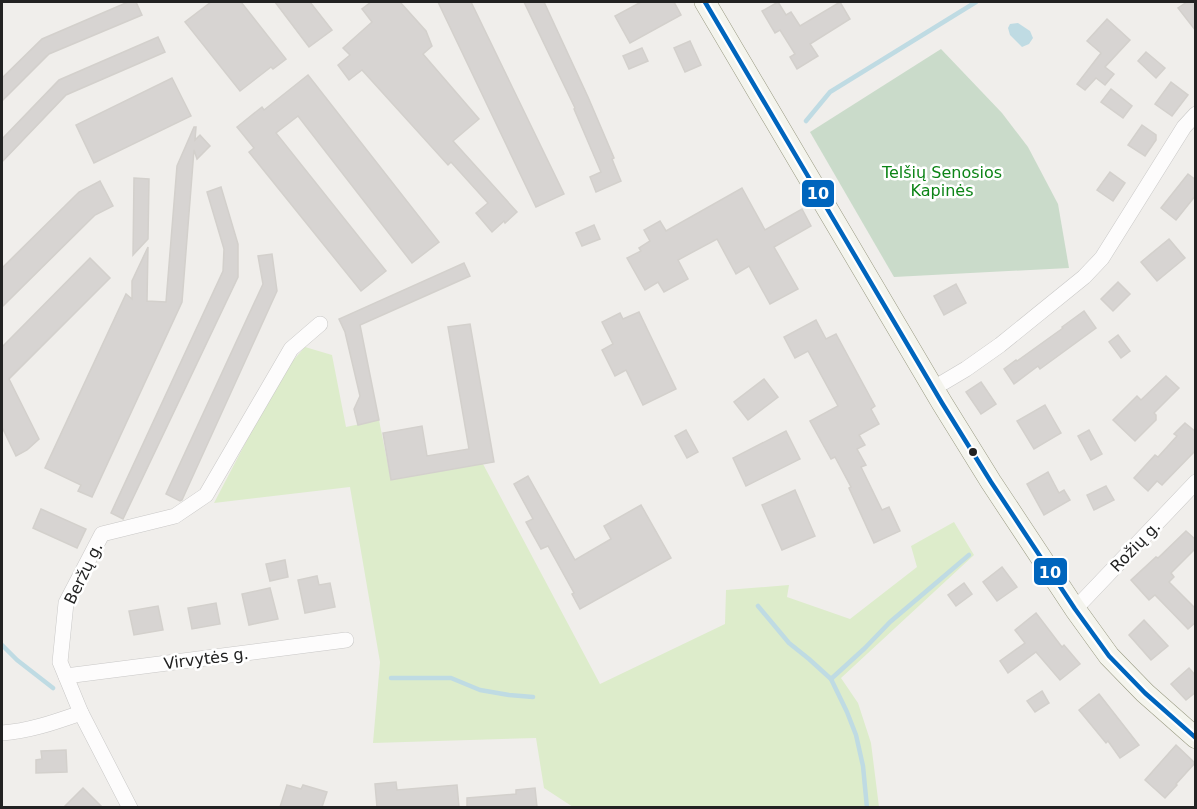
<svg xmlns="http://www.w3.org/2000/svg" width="1197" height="809" viewBox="0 0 1197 809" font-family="'DejaVu Sans',sans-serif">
  <rect width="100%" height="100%" fill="#f0eeeb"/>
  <!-- grass -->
  <polygon fill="#ddeccb" points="305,347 332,355 346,427 379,420 391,480 483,464 600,684 725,624 726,590 789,585 787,597 850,619 917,567 911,546 954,522 974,555 841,678 858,703 871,743 879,807 573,807 544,788 536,738 373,743 380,662 350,487 214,503 282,373"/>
  <!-- cemetery -->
  <polygon fill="#cadbca" points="941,49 1002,113 1028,147 1058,204 1069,268 894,277 810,132"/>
  <!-- water -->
  <polygon fill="#bfdbe3" points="1018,23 1030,31 1033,38 1029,44 1022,47 1010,35 1008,28 1010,24"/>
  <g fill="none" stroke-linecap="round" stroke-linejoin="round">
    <!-- stream -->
    <g stroke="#bfdbe3" stroke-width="4.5">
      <polyline points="806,121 830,92 976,2"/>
      <polyline points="758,606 789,643 809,659 831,679 847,712 856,735 863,766 867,808"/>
      <polyline points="2,645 17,660 53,688"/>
      <polyline points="391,678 451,678 480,690 509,695 533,697"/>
      <polyline points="831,679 865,648 890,622 969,555"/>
    </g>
  </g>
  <!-- building -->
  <g fill="#d7d4d2" stroke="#d3d0cc" stroke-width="1.5">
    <polygon points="128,2 136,2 142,15 49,54 2,101 2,78 42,39"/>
    <polygon points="211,2 241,2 286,59 273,69 271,67 240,91 185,22"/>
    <polygon points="275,2 310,2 332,30 309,47"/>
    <polygon points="371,2 400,2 426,31 432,46 423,54 479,119 453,141 517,212 505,223 504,221 492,232 476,213 488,203 451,162 448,165 362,70 349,80 338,65 350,55 343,48 372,22 362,9"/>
    <polygon points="438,2 471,2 564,194 536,207"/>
    <polygon points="524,2 544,2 588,97 614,158 612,159 621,181 596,192 590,177 601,172 574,109 575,108"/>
    <polygon points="641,2 674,2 681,15 630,43 615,16"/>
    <polygon points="778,2 786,15 791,12 800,26 840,2 850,19 810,44 818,56 797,69 790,57 795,54 780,30 775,33 762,11"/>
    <polygon points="1187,2 1196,2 1196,31 1178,8"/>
    <polygon points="1107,19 1130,40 1105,67 1114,74 1105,85 1096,78 1085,90 1077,84 1101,53 1087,41"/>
    <polygon points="158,37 165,52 66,95 2,162 2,139 59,80"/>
    <polygon points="690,41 701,65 685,72 674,48"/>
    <polygon points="642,48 648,61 629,69 623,56"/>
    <polygon points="1146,52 1165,68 1156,78 1138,61"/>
    <polygon points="308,75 439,242 412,263 298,116 276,133 386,271 361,291 249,152 254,148 237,127 262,107 264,110"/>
    <polygon points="172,78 191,116 94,163 76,125"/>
    <polygon points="1171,82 1188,95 1172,116 1155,104"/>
    <polygon points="1111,89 1132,106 1123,118 1101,102"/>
    <polygon points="1142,125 1156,135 1156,140 1145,156 1128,145"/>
    <polygon points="194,127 196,127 195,140 200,135 210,146 197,159 194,150 182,302 92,497 78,491 81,485 45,468 126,294 132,299 132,281 148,247 147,301 166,302 177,166"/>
    <polygon points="1110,172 1125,183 1113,201 1097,190"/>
    <polygon points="1188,174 1196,180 1196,195 1176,220 1161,208"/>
    <polygon points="134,178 149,179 148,239 133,255"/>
    <polygon points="100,181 113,206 95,215 2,307 2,268 79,192"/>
    <polygon points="221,187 238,244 238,277 123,519 111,513 223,271 224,249 207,192"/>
    <polygon points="742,188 765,230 802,209 811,226 774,247 798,289 770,304 749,266 736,274 717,239 678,260 688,279 664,292 658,282 645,290 627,258 641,251 639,248 650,241 644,230 660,221 666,231"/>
    <polygon points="594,225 600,239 582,246 576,233"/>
    <polygon points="1169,239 1185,258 1157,281 1141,262"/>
    <polygon points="272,254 277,291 182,500 180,501 166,494 263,284 258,256"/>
    <polygon points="90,258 110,278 9,379 39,439 27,450 16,456 2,427 2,347"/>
    <polygon points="464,263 470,276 360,325 379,420 358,425 354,409 360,396 345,332 339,319"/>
    <polygon points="1118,282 1130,294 1113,311 1101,299"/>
    <polygon points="956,284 966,303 944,315 934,296"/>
    <polygon points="1084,311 1096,328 1040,369 1038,366 1014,384 1004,369 1016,360 1017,361 1063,328 1062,327"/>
    <polygon points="639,312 676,389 643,405 626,370 615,376 602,350 613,344 602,322 620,313 623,319"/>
    <polygon points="816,320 826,339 836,334 875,406 871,409 879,424 859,435 865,445 857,449 866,465 861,467 882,510 889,507 900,531 874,543 849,488 851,487 835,457 831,459 810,421 838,406 808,351 795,358 784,337"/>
    <polygon points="470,324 494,462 391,480 383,433 422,426 427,456 469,449 448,327"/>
    <polygon points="1118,335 1130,351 1121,358 1109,342"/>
    <polygon points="1166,376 1179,388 1154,413 1156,415 1156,420 1135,441 1113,420 1137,396 1141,400"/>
    <polygon points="764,379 778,397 748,420 734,402"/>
    <polygon points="981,382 996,404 981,414 966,392"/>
    <polygon points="1045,405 1061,433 1034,449 1017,421"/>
    <polygon points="1185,423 1196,432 1196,450 1162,485 1157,481 1148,491 1134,478 1155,455 1158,457 1177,436 1174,434"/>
    <polygon points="686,430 698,452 687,458 675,436"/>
    <polygon points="1089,430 1102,454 1091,460 1078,436"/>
    <polygon points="786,431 800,459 746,486 733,458"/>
    <polygon points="1048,472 1059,493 1064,490 1070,500 1044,515 1027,484"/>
    <polygon points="528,476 575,560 611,539 604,526 641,505 671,558 580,609 572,594 574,593 548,546 541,549 526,522 533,519 514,484"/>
    <polygon points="1106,486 1114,500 1094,510 1087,495"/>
    <polygon points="795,490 815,536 782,550 762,505"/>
    <polygon points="41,509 86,529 77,548 33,528"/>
    <polygon points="1186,531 1196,540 1196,548 1171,573 1174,577 1169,582 1196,609 1196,622 1188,629 1155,595 1149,600 1131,580 1156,557 1158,558"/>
    <polygon points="285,560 288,577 270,581 266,564"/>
    <polygon points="1002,567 1017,587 997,601 983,582"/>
    <polygon points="317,576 319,585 330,583 335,607 305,613 298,580"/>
    <polygon points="964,583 972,594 956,606 948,595"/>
    <polygon points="270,588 278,619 249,625 242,594"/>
    <polygon points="216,603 220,624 192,629 188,608"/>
    <polygon points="158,606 163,630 134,635 129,611"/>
    <polygon points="1036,613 1062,647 1064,645 1080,664 1060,680 1036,652 1008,673 1000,661 1025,643 1015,630"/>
    <polygon points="1144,620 1168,646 1151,660 1129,635"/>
    <polygon points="1189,668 1196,676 1196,692 1186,700 1171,684"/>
    <polygon points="1042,691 1049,703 1035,712 1027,701"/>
    <polygon points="1099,694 1139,745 1120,758 1108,741 1106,743 1079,710"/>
    <polygon points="1176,745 1195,763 1176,784 1177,785 1165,798 1145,780"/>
    <polygon points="66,750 67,772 36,773 36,760 42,759 41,751"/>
    <polygon points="396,782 397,790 457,785 459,807 377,807 375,784"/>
    <polygon points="287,785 301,789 303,785 327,792 322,807 280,807"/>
    <polygon points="83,788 102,807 64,807"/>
    <polygon points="535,788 537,807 467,807 467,798 516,794 516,790"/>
  </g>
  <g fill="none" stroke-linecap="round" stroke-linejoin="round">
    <defs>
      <g id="minor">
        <polyline points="934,388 966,369 1000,345 1084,277 1102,258 1184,127 1196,114"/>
        <polyline points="1075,609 1196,482"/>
        <polyline points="66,676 346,640"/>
        <path d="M2 733C30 731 55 722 81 713"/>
        <polyline points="130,808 81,713 60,662 66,603 102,534 175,516 206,495 291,349 320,324"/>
      </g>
      <polyline id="secondary" points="705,2 942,403 991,482 1075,609 1109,656 1145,693 1196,738"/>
    </defs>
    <!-- minor casing -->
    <use href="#minor" stroke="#c9c8c7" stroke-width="16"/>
    <!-- secondary casing -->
    <use href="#secondary" stroke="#999a82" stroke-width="22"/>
    <!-- minor -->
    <use href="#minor" stroke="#fdfcfc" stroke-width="15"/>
    <!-- secondary -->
    <use href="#secondary" stroke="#f4f4ed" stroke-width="21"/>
    <defs>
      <polyline id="bus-1" points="705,2 942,403 991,482 1075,609 1109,656 1145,693 1196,738"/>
    </defs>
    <!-- bus-1 casing -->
    <use href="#bus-1" stroke="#fff" stroke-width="9"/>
    <!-- bus-1 -->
    <use href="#bus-1" stroke="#0065bd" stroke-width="4.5"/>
  </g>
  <!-- markers -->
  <circle fill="#222" stroke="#fff" stroke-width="2" cx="973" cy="452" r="5"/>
  <g text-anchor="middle" stroke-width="5" stroke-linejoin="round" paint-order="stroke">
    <!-- park labels -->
    <g font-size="16" fill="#0c8416" stroke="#fff">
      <text x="942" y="178">Telšių Senosios<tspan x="942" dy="18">Kapinės</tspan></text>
    </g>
    <!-- street labels -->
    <g font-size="16" fill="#222" stroke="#fff">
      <text transform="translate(1135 546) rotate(-46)" y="6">Rožių g.</text>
      <text transform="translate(83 573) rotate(-64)" y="6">Beržų g.</text>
      <text transform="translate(206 658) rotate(-7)" y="6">Virvytės g.</text>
    </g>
  </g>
  <g stroke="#fff" stroke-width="2">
    <rect x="801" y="179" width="34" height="29" rx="6" fill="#0065bd"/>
    <rect x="1033" y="557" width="35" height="29" rx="6" fill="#0065bd"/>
  </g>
  <g font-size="16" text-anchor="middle" font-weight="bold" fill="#fff">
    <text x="818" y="199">10</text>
    <text x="1050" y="578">10</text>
  </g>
  <!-- border -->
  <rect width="1197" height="809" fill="none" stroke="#222222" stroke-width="6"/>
</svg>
